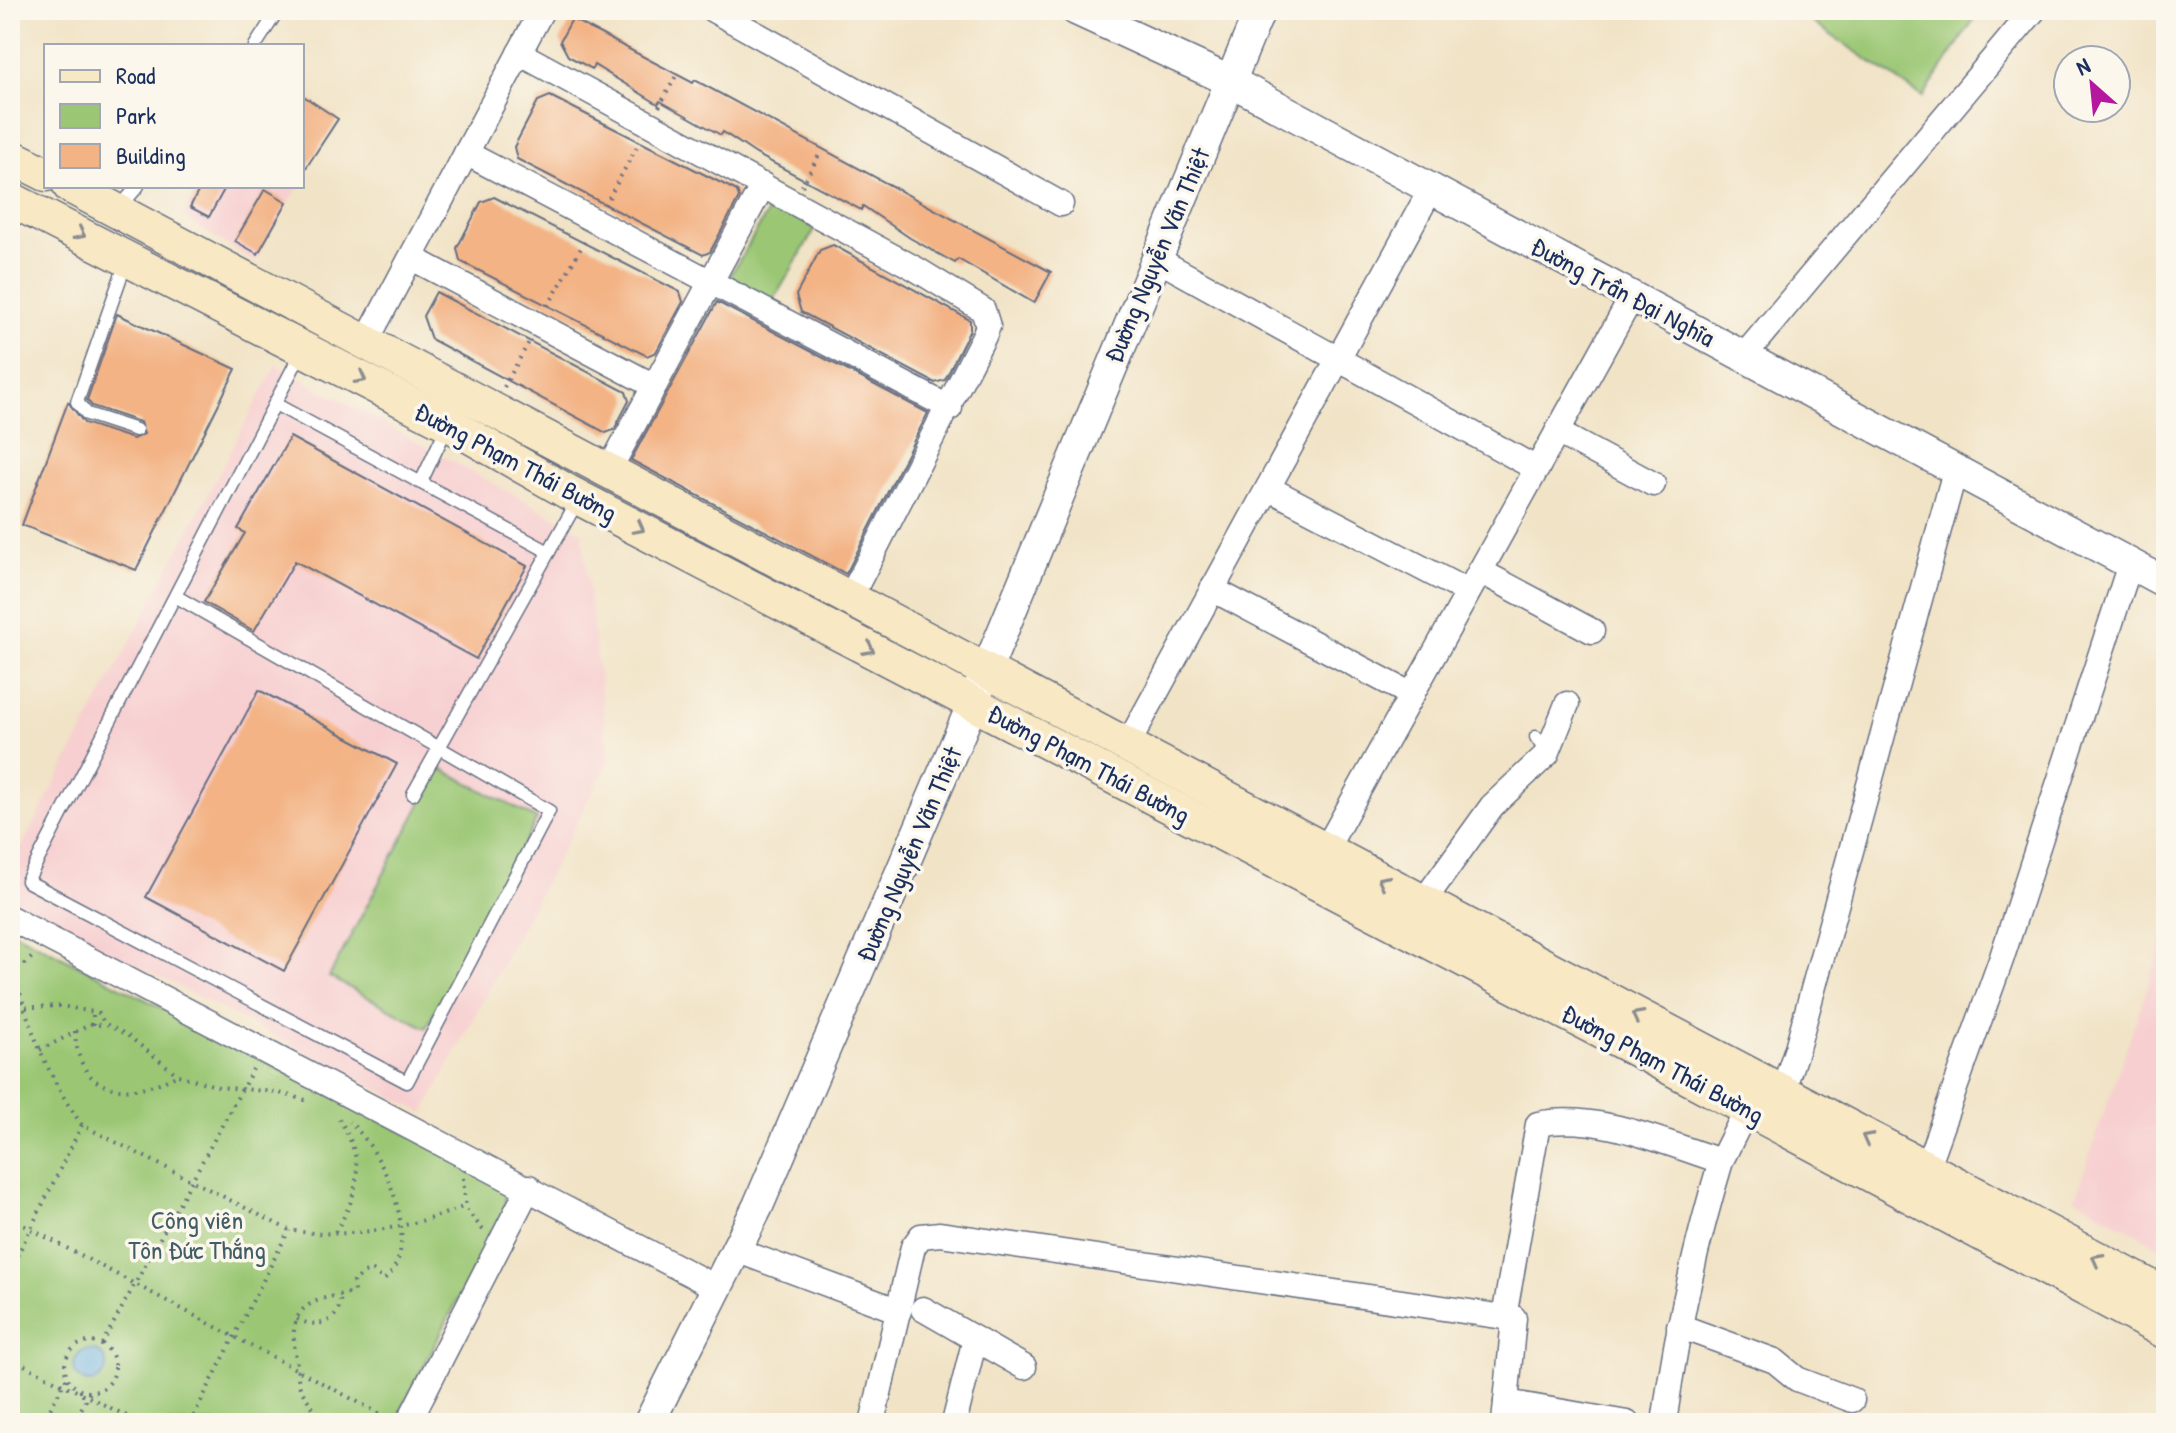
<svg xmlns="http://www.w3.org/2000/svg" width="2176" height="1433" viewBox="0 0 2176 1433" font-family="'Patrick Hand',sans-serif">
  <rect width="100%" height="100%" fill="#fbf7ec"/>
  <filter id="ink" filterUnits="userSpaceOnUse"><feTurbulence type="fractalNoise" baseFrequency=".0125" numOctaves="2"/><feDisplacementMap in="SourceGraphic" scale="16" xChannelSelector="R" yChannelSelector="G"/><feConvolveMatrix kernelMatrix="1 2 1 2 8 2 1 2 1" color-interpolation-filters="sRGB"/></filter>
  <filter id="wash" filterUnits="userSpaceOnUse"><feTurbulence type="fractalNoise" baseFrequency=".006" numOctaves="4" result="noise"/><feDisplacementMap in="SourceGraphic" scale="32" xChannelSelector="R" yChannelSelector="G"/><feGaussianBlur stdDeviation="1.8" result="paint"/><feColorMatrix in="noise" values="0 0 0 0 0 0 0 0 0 0 0 0 0 0 0 0 0 1.4 0 .05"/><feComposite in="paint" operator="in"/></filter>
  <g filter="url(#wash)">
    <rect width="100%" height="100%" fill="#f1e3c6"/>
    <!-- built -->
    <g fill="#f7cfd0">
      <polygon points="198,186 299,186 254,262 182,216"/>
      <polygon points="276,365 582,532 609,761 424,1113 10,900 10,869"/>
      <polygon points="2166,932 2166,1250 2075,1198"/>
    </g>
    <!-- green -->
    <g fill="#9bc774" stroke="#5b7b69" stroke-width="2">
      <polygon points="1811,10 1980,10 1923,97 1806,18"/>
      <polygon points="776,198 819,222 773,301 730,276"/>
      <polygon points="440,768 537,819 426,1028 329,977"/>
      <polygon points="10,930 497,1180 505,1192 505,1207 395,1423 10,1423"/>
    </g>
    <!-- water -->
    <circle fill="#6cb0e1" stroke="#4470a0" stroke-width="2" cx="90" cy="1366" r="16"/>
    <g id="blocks">
      <!-- building -->
      <g fill="#f3b385">
        <polygon points="572,19 693,83 695,80 1051,272 1034,303 958,259 955,263 910,238 863,206 861,210 756,154 723,132 721,135 660,101 658,104 594,65 592,69 568,56 560,41"/>
        <polygon points="302,95 338,119 302,174"/>
        <polygon points="550,96 737,191 739,198 710,252 703,255 517,159 514,147 538,101"/>
        <polygon points="201,186 226,186 209,217 190,207"/>
        <polygon points="265,189 287,202 258,254 235,241"/>
        <polygon points="494,197 680,292 683,302 656,352 647,356 460,261 457,248 481,202"/>
        <polygon points="833,245 970,320 970,330 945,380 935,383 801,312 796,295 820,250"/>
        <polygon points="436,292 626,392 629,401 614,430 606,433 431,339 423,316"/>
        <polygon points="717,302 928,413 846,574 631,460"/>
        <polygon points="117,314 236,369 136,570 22,525 68,402 84,423 133,439 144,434 140,422 92,406 87,400"/>
        <polygon points="290,437 527,566 476,659 295,561 254,631 204,602 245,533 238,529"/>
        <polygon points="259,690 397,764 284,971 146,897"/>
      </g>
    </g>
  </g>
  <g filter="url(#ink)">
    <use href="#blocks" fill-opacity="0" stroke="#666e82" stroke-width="2"/>
    <g fill="none" stroke-linecap="round" stroke-linejoin="round">
      <defs>
        <g id="service">
          <polyline points="255,46 278,10"/>
          <polyline points="120,207 138,186"/>
          <polyline points="126,262 77,402 87,414 136,430"/>
          <polyline points="275,404 549,552"/>
          <polyline points="421,482 447,427"/>
          <polyline points="177,597 549,811 407,1082 27,881 302,351"/>
          <polyline points="1536,737 1547,754"/>
          <polyline points="413,794 578,500"/>
        </g>
        <g id="minor">
          <polyline points="713,10 1061,204"/>
          <polyline points="519,53 916,269 983,310 988,326 984,336 849,600"/>
          <polyline points="466,153 950,408"/>
          <polyline points="412,258 654,386"/>
          <polyline points="1155,258 1537,469"/>
          <polyline points="365,344 542,10"/>
          <polyline points="1743,357 2034,10"/>
          <polyline points="1557,432 1653,484"/>
          <polyline points="608,472 763,185"/>
          <polyline points="1268,488 1468,592"/>
          <polyline points="1480,571 1592,631"/>
          <polyline points="1212,589 1412,695"/>
          <polyline points="1127,746 1431,189"/>
          <polyline points="1325,851 1632,297"/>
          <polyline points="1423,902 1492,806 1547,754 1567,704"/>
          <polyline points="10,918 717,1288"/>
          <polyline points="1782,1093 1797,1048 1955,471"/>
          <polyline points="1926,1169 2001,960 2130,564"/>
          <polyline points="736,1250 899,1311"/>
          <polyline points="923,1309 1024,1367"/>
          <polyline points="1679,1326 1775,1361 1797,1379 1852,1400"/>
          <polyline points="1506,1402 1627,1423"/>
          <polyline points="408,1423 529,1187"/>
          <path d="M872 1423 913 1247 921 1236 940 1234 1504 1317 1538 1124C1598 1112 1664 1143 1721 1161L1747 1109"/>
          <polyline points="954,1423 975,1339"/>
          <polyline points="1504,1423 1514,1318 1504,1317"/>
          <path d="M1664 1423C1676 1333 1695 1247 1721 1161"/>
        </g>
        <g id="tertiary">
          <polyline points="1076,10 1230,81 2166,583"/>
          <polyline points="649,1423 758,1206 973,703 1260,10"/>
        </g>
        <g id="secondary">
          <polyline points="10,156 46,174"/>
          <polyline points="70,186 2166,1295"/>
          <polyline points="10,199 449,424 568,492 1643,1053 2166,1332"/>
        </g>
      </defs>
      <!-- service casing -->
      <use href="#service" stroke="#666e82" stroke-width="15"/>
      <!-- minor casing -->
      <use href="#minor" stroke="#666e82" stroke-width="27"/>
      <!-- tertiary casing -->
      <use href="#tertiary" stroke="#666e82" stroke-width="33"/>
      <!-- secondary casing -->
      <use href="#secondary" stroke="#666e82" stroke-width="37"/>
      <!-- path -->
      <g stroke="#666e82" stroke-width="4" stroke-dasharray="2 6" stroke-linecap="butt">
        <polyline points="659,107 677,74"/>
        <polyline points="802,186 820,153"/>
        <polyline points="605,205 639,143"/>
        <polyline points="548,306 585,241"/>
        <polyline points="504,387 529,342"/>
        <path d="M14 970C28 1026 48 1078 82 1125L289 1230C345 1240 412 1228 465 1206"/>
        <polyline points="10,971 22,967 34,955"/>
        <polyline points="10,1008 61,1006 99,1013 104,1023 127,1035 178,1075 219,1087 276,1092 309,1101"/>
        <polyline points="93,1015 93,1026 104,1024"/>
        <path d="M75 1031C78 1097 128 1100 178 1075"/>
        <polyline points="40,1050 91,1024"/>
        <polyline points="463,1178 466,1209 483,1230"/>
        <polyline points="10,1218 390,1419"/>
        <path d="M335 1232C362 1190 365 1157 337 1116"/>
        <polyline points="10,1270 82,1125"/>
        <path d="M297 1319C318 1330 343 1322 340 1294"/>
        <circle cx="90" cy="1367" r="25"/>
        <polyline points="102,1344 253,1069"/>
        <polyline points="10,1358 141,1423"/>
        <polyline points="10,1411 39,1423"/>
        <polyline points="43,1423 67,1377"/>
        <polyline points="74,1423 90,1392"/>
        <polyline points="190,1423 289,1230"/>
        <path d="M317 1423C316 1407 308 1402 301 1390 297 1381 298 1367 296 1358 286 1305 309 1300 354 1292L353 1282 364 1273 373 1271 384 1280C426 1246 383 1149 349 1122"/>
      </g>
      <!-- service -->
      <use href="#service" stroke="#fff" stroke-width="12"/>
      <!-- minor -->
      <use href="#minor" stroke="#fff" stroke-width="24"/>
      <!-- tertiary -->
      <use href="#tertiary" stroke="#fff" stroke-width="30"/>
      <!-- secondary -->
      <use href="#secondary" stroke="#f8e8c3" stroke-width="34"/>
    </g>
    <!-- one-way arrows -->
    <defs><path id="oneway-chevron" d="M-2-3.5L2.5 0L-2 3.5" fill="none" stroke-width="1.6" stroke-linecap="round" stroke-linejoin="round" transform="scale(2)"/></defs>
    <g stroke="#8a8c90">
      <use href="#oneway-chevron" transform="translate(80 234) rotate(27)"/>
      <use href="#oneway-chevron" transform="translate(361 378) rotate(28)"/>
      <use href="#oneway-chevron" transform="translate(639 528) rotate(28)"/>
      <use href="#oneway-chevron" transform="translate(869 649) rotate(28)"/>
      <use href="#oneway-chevron" transform="translate(1383 881) rotate(-152)"/>
      <use href="#oneway-chevron" transform="translate(1637 1016) rotate(-152)"/>
      <use href="#oneway-chevron" transform="translate(1867 1138) rotate(-152)"/>
      <use href="#oneway-chevron" transform="translate(2097 1259) rotate(-152)"/>
    </g>
  </g>
  <g text-anchor="middle" stroke-width="7" stroke-linejoin="round" paint-order="stroke">
    <!-- street labels -->
    <g font-size="26" fill="#1b2f5e" stroke="#fbf7ec">
      <text transform="translate(1157 255) rotate(-67)" y="9">Đường Nguyễn Văn Thiệt</text>
      <text transform="translate(1623 292) rotate(28)" y="9">Đường Trần Đại Nghĩa</text>
      <text transform="translate(516 462) rotate(28)" y="9">Đường Phạm Thái Bường</text>
      <text transform="translate(1089 764) rotate(28)" y="9">Đường Phạm Thái Bường</text>
      <text transform="translate(909 854) rotate(-67)" y="9">Đường Nguyễn Văn Thiệt</text>
      <text transform="translate(1663 1064) rotate(28)" y="9">Đường Phạm Thái Bường</text>
    </g>
    <!-- park labels -->
    <g font-size="26" fill="#415d65" stroke="#fbf7ec">
      <text x="197" y="1229">Công viên<tspan x="197" dy="30">Tôn Đức Thắng</tspan></text>
    </g>
  </g>
  <!-- margin -->
  <rect width="2176" height="1433" fill="none" stroke="#fbf7ec" stroke-width="40"/>
  <!-- legend -->
  <rect x="44" y="44" width="260" height="144" fill="#fbf7ec" stroke="#a1a7b3" stroke-width="2"/>
  <rect x="60" y="70" width="40" height="12" fill="#f8e8c3" stroke="#a1a7b3" stroke-width="2"/>
  <text x="116" y="84" font-size="24" fill="#1b2f5e">Road</text>
  <rect x="60" y="104" width="40" height="24" fill="#9bc774" stroke="#a1a7b3" stroke-width="2"/>
  <text x="116" y="124" font-size="24" fill="#1b2f5e">Park</text>
  <rect x="60" y="144" width="40" height="24" fill="#f3b385" stroke="#a1a7b3" stroke-width="2"/>
  <text x="116" y="164" font-size="24" fill="#1b2f5e">Building</text>
  <!-- north arrow -->
  <g transform="translate(2092 84) rotate(333)"><circle r="38" fill="#fbf7ec" stroke="#a1a7b3" stroke-width="2"/>
  <path d="M0-6L14 30L0 20L-14 30Z" fill="#b5179e"/>
  <text y="-12" font-size="22" font-weight="bold" text-anchor="middle" fill="#1b2f5e">N</text>
  </g>
</svg>
